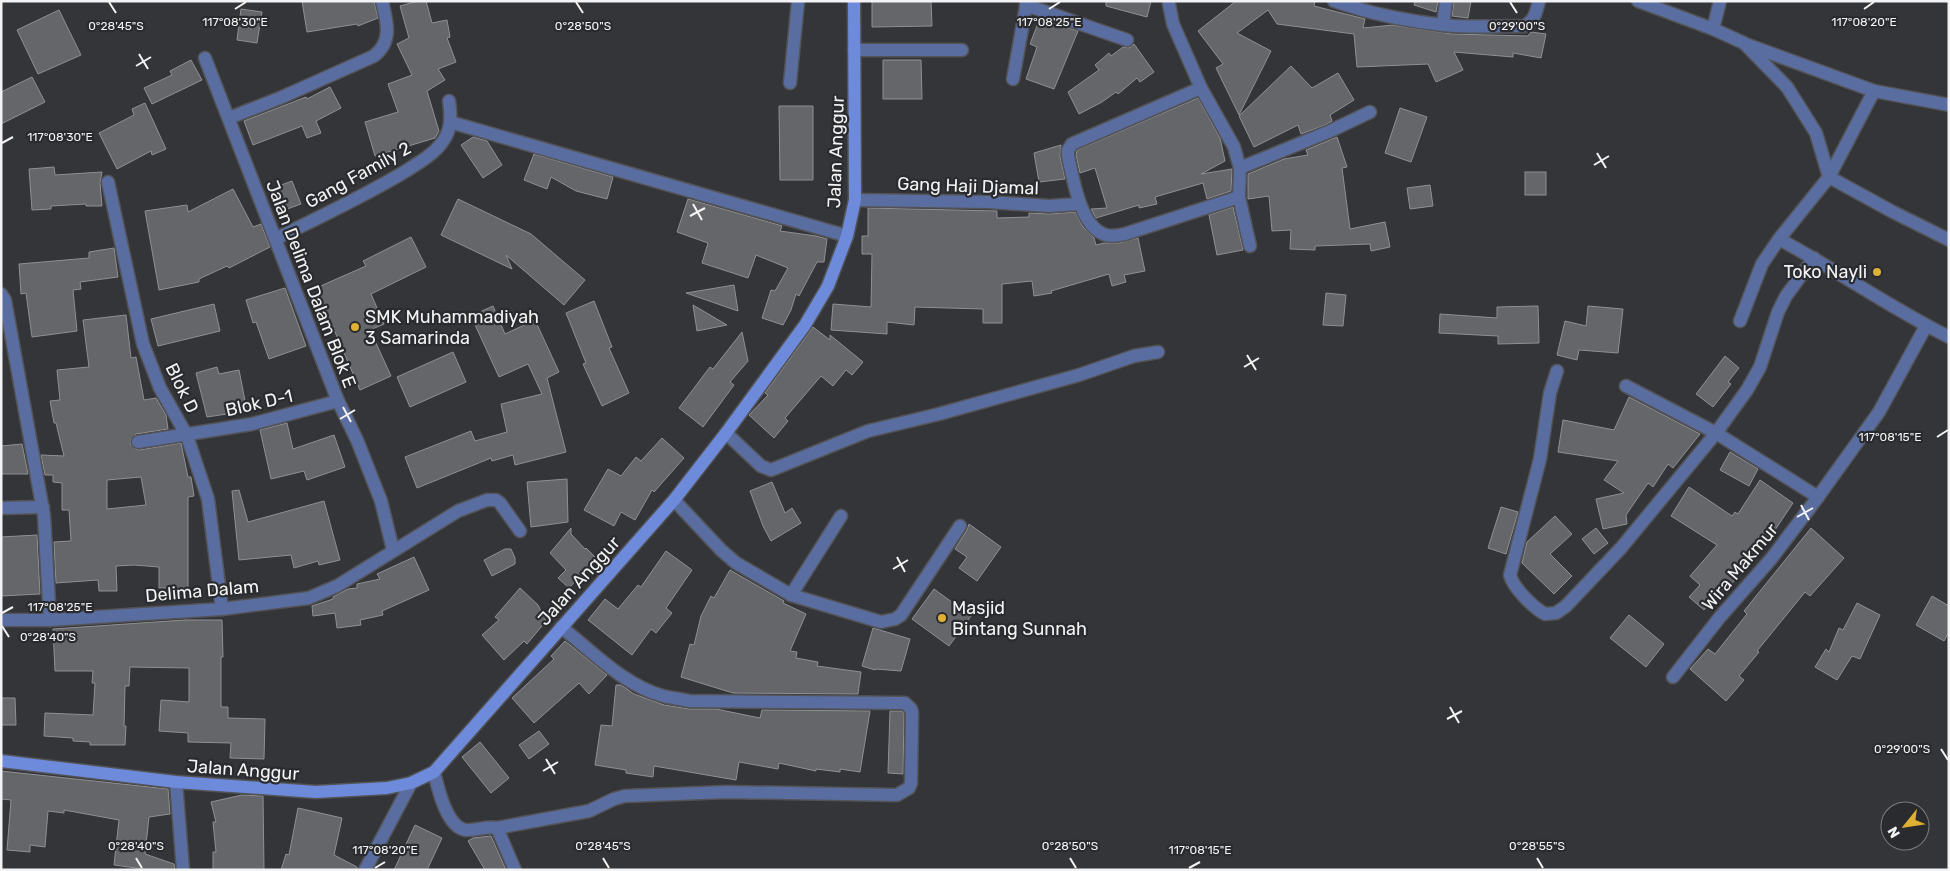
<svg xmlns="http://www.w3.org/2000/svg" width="1950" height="871" viewBox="0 0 1950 871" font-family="Rubik,sans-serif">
  <rect width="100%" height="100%" fill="#343538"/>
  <!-- building -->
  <g fill="#656669" stroke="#8e9093" fill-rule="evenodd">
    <polygon points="302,1 374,1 378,18 358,26 357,24 307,32"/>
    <polygon points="418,1 426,1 432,23 447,20 450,37 447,38 456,62 438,69 445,80 427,91 439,131 435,138 375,156 365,122 398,112 388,84 412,75 397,44 409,38 400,6"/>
    <polygon points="872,1 931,1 932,26 872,27"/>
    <polygon points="1106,1 1151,1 1147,17 1106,6"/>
    <polygon points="1236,1 1315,1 1314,6 1365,19 1363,28 1393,25 1452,34 1528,36 1531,32 1546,34 1541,58 1513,53 1513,57 1454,52 1463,70 1436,82 1428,64 1357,67 1354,34 1277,24 1268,10 1237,33 1271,51 1239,115 1216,68 1223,64 1198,31"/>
    <polygon points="1415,1 1438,1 1436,12 1414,5"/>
    <polygon points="1454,1 1471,1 1468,18 1452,16"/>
    <polygon points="241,9 262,12 257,43 237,40"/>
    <polygon points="59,10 81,55 38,74 17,30"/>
    <polygon points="1040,18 1078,31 1054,89 1026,79 1037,47 1030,44"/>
    <polygon points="1134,44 1154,72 1140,82 1137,78 1118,94 1116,92 1102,102 1079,114 1068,92 1099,70 1095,65 1109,53 1111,56 1123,47 1129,48"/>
    <polygon points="191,60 202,80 152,104 144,88 172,75 170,71"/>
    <polygon points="883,60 921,60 922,99 883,99"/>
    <polygon points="1291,66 1312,88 1338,73 1354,100 1330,115 1332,121 1325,125 1301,134 1298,125 1254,147 1239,116"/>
    <polygon points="32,77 45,102 1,124 1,92"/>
    <polygon points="330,87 341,108 316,121 321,133 307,138 302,126 253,145 244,121 306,97 307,99"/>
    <polygon points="1198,98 1220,138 1225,161 1201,174 1232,169 1231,191 1207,199 1203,183 1155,197 1157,204 1139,208 1139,205 1096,218 1091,209 1107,208 1095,168 1080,173 1076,155 1077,150"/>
    <polygon points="145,103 166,149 152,155 151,151 117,169 99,133 134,115 132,109"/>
    <polygon points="779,106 813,106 813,180 780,180"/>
    <polygon points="1400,108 1427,117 1411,162 1385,153"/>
    <polygon points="473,137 487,141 502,165 483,178 461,145"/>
    <polygon points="1337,137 1347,167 1342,168 1350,229 1385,222 1390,247 1371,251 1370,244 1315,246 1315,250 1290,249 1291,230 1272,231 1269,196 1248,199 1248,174 1284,159 1308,155 1306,150"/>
    <polygon points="1061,145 1060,156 1065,179 1039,182 1034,153"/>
    <polygon points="534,154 613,177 607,199 576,191 551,177 547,189 524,180"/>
    <polygon points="54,167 55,175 102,172 100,183 102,206 86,206 86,204 51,206 51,209 32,210 29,169"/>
    <rect x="1525" y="172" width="21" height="23"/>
    <polygon points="292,181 301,204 279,212 270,189"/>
    <polygon points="1430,185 1433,206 1410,209 1407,188"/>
    <polygon points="233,189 253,227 261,224 270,247 229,268 227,266 199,279 199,282 159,290 145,211 187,205 188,212"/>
    <polygon points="458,199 531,234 585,280 564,305 506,255 512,269 441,235"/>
    <polygon points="688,199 779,225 782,226 780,231 816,236 827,239 824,262 817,262 799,296 796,294 791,310 783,325 762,318 771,290 775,291 788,268 756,255 748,278 702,263 708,243 677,232"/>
    <polygon points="1233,207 1243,250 1217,255 1209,215"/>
    <polygon points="868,208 997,211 997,218 1029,217 1029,213 1050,214 1075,212 1083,227 1094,238 1096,245 1104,243 1119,243 1138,238 1145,271 1124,275 1126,282 1112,286 1109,274 1051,291 1052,293 1034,296 1032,281 1002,284 1002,323 983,323 983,309 915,307 914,325 887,322 887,334 831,330 833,304 871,307 872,254 862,254 862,236 868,236"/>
    <polygon points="411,237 426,267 371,294 384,324 370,330 391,376 360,390 316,288 366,266 363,261"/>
    <polygon points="114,248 118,277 80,282 81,289 73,290 77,331 32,337 26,293 21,294 19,264 89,258 89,252"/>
    <polygon points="734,285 738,311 686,293"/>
    <polygon points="285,288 306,346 269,359 256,322 253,323 246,300"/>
    <polygon points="1326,293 1346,295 1343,326 1323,325"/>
    <polygon points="594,301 612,347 609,348 629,393 602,406 583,364 586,363 566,313"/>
    <polygon points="214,304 220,331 158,346 151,319"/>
    <polygon points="693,305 727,325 697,331"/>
    <polygon points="493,306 505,334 535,320 559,372 547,378 566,452 515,465 513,455 492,461 491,458 417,488 405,457 471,431 475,441 507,432 501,404 542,394 528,364 499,377 471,316"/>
    <polygon points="1538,306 1539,343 1498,344 1498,336 1439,333 1440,314 1497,318 1497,307"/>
    <polygon points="1588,306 1623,309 1618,353 1579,350 1577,360 1557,355 1565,321 1586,326"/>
    <path d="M126 315 131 358 136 357 144 400 156 398 166 415 168 429 136 434 131 439 130 444 135 449 139 450 181 443 188 477H191L194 496 188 497V588H159V567L134 565 116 566 117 591H99L98 580 56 583 54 542 71 541 69 510H62V483L53 482V475H45L41 455 64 456 56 423H54L50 401 60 400 57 370 89 367 83 320ZM141 477 146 505 107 509V480Z"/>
    <polygon points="813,327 830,340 830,335 863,362 852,375 846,370 833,386 821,376 785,418 788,421 774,438 749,415 768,395 765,393"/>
    <polygon points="742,332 748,361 730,382 734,385 703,427 679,408 710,367 713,369"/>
    <polygon points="453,352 466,382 410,407 397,377"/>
    <polygon points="1725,356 1739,368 1728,382 1731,384 1713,407 1696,394"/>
    <polygon points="217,367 219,374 239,370 247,411 207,417 196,373"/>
    <polygon points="1629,397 1700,434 1673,468 1668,464 1653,487 1648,483 1626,515 1627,524 1603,529 1596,499 1624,493 1604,480 1618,461 1558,452 1563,420 1614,430"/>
    <polygon points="287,423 293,449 334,435 345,467 307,480 304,471 271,479 260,430"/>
    <polygon points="662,438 684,458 654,492 652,490 635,520 621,512 614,526 584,510 608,469 621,476 636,457 641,461"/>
    <polygon points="22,444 28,474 1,474 1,446"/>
    <polygon points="1730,452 1758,469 1749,486 1720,470"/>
    <polygon points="567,479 568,522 531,527 527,482"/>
    <polygon points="1760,480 1793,503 1773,533 1775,534 1759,553 1755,549 1736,576 1737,578 1717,600 1714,597 1704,610 1689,597 1700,585 1690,576 1717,545 1671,516 1689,487 1732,516 1735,512 1738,514"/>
    <polygon points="772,482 785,513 792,508 801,523 771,541 763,526 750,491"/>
    <polygon points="239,490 248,522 324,501 340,560 319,565 318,561 294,568 291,555 239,560 232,491"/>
    <polygon points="1501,507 1518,512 1506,554 1488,548"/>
    <polygon points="1555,516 1572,534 1550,554 1572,576 1554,594 1522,563 1527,542"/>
    <polygon points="969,524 1001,547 977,581 959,568 967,557 955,549 967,530"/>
    <polygon points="571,528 571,534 585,549 586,548 596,558 569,588 558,578 566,570 550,553"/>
    <polygon points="1596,528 1608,543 1594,554 1582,539"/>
    <polygon points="1811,528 1844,558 1810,596 1805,592 1757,651 1759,652 1739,676 1744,680 1726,701 1690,669 1708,649 1715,654 1747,614 1744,611"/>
    <polygon points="37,535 40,594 1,596 1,537"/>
    <polygon points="505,549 511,549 515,558 515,564 492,576 484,560"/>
    <polygon points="666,551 692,570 666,608 672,613 656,633 651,629 632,655 588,620 605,599 618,609 638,585 641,587"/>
    <polygon points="414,557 429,590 382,611 383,615 360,620 361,625 337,628 335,613 313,616 312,606 333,599 333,597 348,589 357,588 357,584 380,579 377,574"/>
    <polygon points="730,570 784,601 783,603 806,614 790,651 797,652 796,658 818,662 817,666 861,672 858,694 733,693 681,677 690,644 694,645 701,616 711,596 714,598"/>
    <polygon points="520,588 538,605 546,621 527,644 524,641 504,660 482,635 499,620 495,617"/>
    <polygon points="934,589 971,616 949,646 912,619"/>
    <polygon points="1932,596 1949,606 1949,632 1944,641 1916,625"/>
    <polygon points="1857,603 1880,615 1860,659 1852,656 1837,680 1815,667 1826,649 1829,652 1839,628 1843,630"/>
    <polygon points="1629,615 1664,644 1646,667 1610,638"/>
    <polygon points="185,620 222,620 223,657 221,657 221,707 228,707 228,718 265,719 264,759 230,758 231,743 188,742 188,733 159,731 161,700 189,702 189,668 130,667 129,686 125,686 124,726 126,726 125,745 90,745 90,742 73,741 73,738 44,736 45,713 93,715 95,683 92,683 93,671 55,671 53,629"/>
    <polygon points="873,628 910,639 901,671 876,669 875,670 862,666"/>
    <polygon points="565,641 607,675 589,694 579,683 534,723 512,698 554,659 551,656"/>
    <polygon points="616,685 621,685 634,694 664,705 689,709 716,709 760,718 762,710 870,711 860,772 840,769 840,772 816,769 816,771 779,763 778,769 739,762 736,780 654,766 653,777 626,773 626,770 595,765 601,725 612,726"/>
    <polygon points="1,698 15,698 16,725 1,725"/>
    <polygon points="890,711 902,711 904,714 903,774 888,773"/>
    <polygon points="539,731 549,744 529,759 519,745"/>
    <polygon points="480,742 509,778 491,793 462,757"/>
    <polygon points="1,771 168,789 170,814 149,817 145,854 174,864 175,870 151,870 114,865 119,820 64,810 64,813 48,811 45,847 30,845 30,852 7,850 11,800 1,799"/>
    <polygon points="242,795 263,796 264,870 213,870 213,852 216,852 213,822 216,822 211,802"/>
    <polygon points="298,808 342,818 334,855 357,867 357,870 281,870 286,854 289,855"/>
    <polygon points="415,825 442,838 427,870 394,870"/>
    <polygon points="491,836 506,870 485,870 468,841 473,838"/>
  </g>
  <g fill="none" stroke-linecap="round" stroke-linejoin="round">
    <defs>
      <g id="street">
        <path d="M1334 1C1368 13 1407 21 1443 25 1470 28 1497 26 1524 26 1535 21 1536 12 1539 1"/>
        <polyline points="1638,1 1713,29 1744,43 1787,87 1816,133 1829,177 1893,212 1949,240"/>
        <polyline points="1169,4 1173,24 1201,88 1234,147 1240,168 1239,197 1250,246"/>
        <polyline points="1026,5 1127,40"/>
        <polyline points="1443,25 1446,1"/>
        <polyline points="1713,29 1720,1"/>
        <polyline points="1748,45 1874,91 1949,105"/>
        <polyline points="854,50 962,50"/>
        <polyline points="205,58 338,401 357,440 381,501 393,550"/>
        <polyline points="1013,79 1027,1"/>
        <polyline points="790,83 798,1"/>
        <path d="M1201 88 1072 144 1068 150V156C1073 178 1080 228 1106 235 1112 237 1119 235 1125 234L1239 197"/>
        <path d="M229 118 280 98 374 56C393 41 387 22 382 1"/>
        <polyline points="450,122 847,236"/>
        <polyline points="1240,168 1328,132 1370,112"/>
        <polyline points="108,182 143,344 160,388 187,436 208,499 222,609"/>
        <polyline points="855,200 988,202 1049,206 1079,204"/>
        <path d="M275 239C318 218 360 198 401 174 415 165 434 155 443 141 452 129 451 115 449 101"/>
        <path d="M1779 239C1837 270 1890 308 1949 337"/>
        <polyline points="1,294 5,300 44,516 50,620"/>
        <polyline points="1740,321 1762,264 1779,239 1829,177 1874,91"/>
        <path d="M1557 371 1550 393 1540 459 1510 575C1513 588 1534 608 1545 614L1556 613 1566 606 1621 548 1716 433 1747 390 1760 367 1778 312 1786 296 1814 258"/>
        <polyline points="1626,386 1716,433 1818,497"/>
        <polyline points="726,433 761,466 771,470 868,431 939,414 1079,375 1134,356 1158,352"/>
        <polyline points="138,442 252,424 338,401"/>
        <polyline points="674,500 721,550 736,563 791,595 881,622 895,619 901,615 960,526"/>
        <polyline points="1,508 43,507"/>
        <polyline points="791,595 841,516"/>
        <polyline points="1,620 50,620 222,609 309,598 337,586 458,511 487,500 496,500 500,503 520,531"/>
        <polyline points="1673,677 1720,617 1771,559 1818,497 1879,412 1926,326"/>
        <path d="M434 772C438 788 446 826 465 830 475 831 486 826 497 828L515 870"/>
        <polyline points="176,782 183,870"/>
        <path d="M497 828 589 811 614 799 625 796 727 792 897 795 909 788 911 783 912 713 911 709 905 703 689 701C681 699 671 698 663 696 623 685 592 651 561 627"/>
        <polyline points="365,870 411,783"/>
      </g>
      <polyline id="secondary" points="1,761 176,782 316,792 387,788 411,783 434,772 674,500 726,433 805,325 828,286 847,236 855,200 854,1"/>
    </defs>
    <!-- street casing -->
    <use href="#street" stroke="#535356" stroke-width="15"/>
    <!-- secondary casing -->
    <use href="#secondary" stroke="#535356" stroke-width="15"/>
    <!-- street -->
    <use href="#street" stroke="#5a6da0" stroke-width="12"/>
    <!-- secondary -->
    <use href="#secondary" stroke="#6e8bdb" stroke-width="12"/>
  </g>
  <!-- ticks -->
  <path fill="none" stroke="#f3f3f5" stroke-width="2" d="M109 2 116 13M576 2 583 13M1510 2 1517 13M235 9 246 2M1049 9 1060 2M1864 9 1874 2M139 54 148 69M136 66 151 57M2 143 13 137M1597 153 1606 168M1594 165 1609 156M693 204 702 220M690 216 705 208M1247 355 1256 370M1244 367 1259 358M343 407 351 422M340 419 355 410M1937 437 1948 430M1801 505 1809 520M1797 517 1813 508M897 557 905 572M893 569 908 560M2 613 13 607M2 626 9 637M1450 707 1459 723M1447 719 1462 711M1941 749 1948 760M546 759 555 774M543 771 558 762M136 858 142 868M603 858 609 868M1070 858 1076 868M1537 858 1543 868M375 868 385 862M1189 868 1200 862"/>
  <!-- markers -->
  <g fill="#deb133" stroke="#2a2b2e" stroke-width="2">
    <circle cx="1877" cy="272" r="5"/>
    <circle cx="355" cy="327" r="5"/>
    <circle cx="942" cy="618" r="5"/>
  </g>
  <g text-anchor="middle" stroke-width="4.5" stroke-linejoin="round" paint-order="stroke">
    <!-- street labels -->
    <g font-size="18" fill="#f3f3f5" stroke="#2a2b2e">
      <text transform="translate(836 152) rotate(-88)" y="6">Jalan Anggur</text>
      <text transform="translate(358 175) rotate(-29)" y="6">Gang Family 2</text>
      <text transform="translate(968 186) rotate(2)" y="6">Gang Haji Djamal</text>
      <text transform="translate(311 284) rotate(69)" y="6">Jalan Delima Dalam Blok E</text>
      <text transform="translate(182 388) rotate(64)" y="6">Blok D</text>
      <text transform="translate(259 403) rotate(-13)" y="6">Blok D-1</text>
      <text transform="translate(1740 567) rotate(-50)" y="6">Wira Makmur</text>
      <text transform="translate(579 581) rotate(-48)" y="6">Jalan Anggur</text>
      <text transform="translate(202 591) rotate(-5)" y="6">Delima Dalam</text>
      <text transform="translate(243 770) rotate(4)" y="6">Jalan Anggur</text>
    </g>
    <!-- poi labels -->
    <g font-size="18" fill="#f3f3f5" stroke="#2a2b2e" text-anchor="start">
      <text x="1867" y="278" text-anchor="end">Toko Nayli</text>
      <text x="365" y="323">SMK Muhammadiyah<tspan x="365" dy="21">3 Samarinda</tspan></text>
      <text x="952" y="614">Masjid<tspan x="952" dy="21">Bintang Sunnah</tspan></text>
    </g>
  </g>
  <g font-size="12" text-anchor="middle" fill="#f3f3f5" stroke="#2a2b2e" stroke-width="4.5" stroke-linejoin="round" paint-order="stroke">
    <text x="1049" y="26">117°08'25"E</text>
    <text x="1864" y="26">117°08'20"E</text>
    <text x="235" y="26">117°08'30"E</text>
    <text x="116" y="30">0°28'45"S</text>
    <text x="583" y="30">0°28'50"S</text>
    <text x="1517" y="30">0°29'00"S</text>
    <text x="60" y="141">117°08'30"E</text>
    <text x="1890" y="441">117°08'15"E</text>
    <text x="60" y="611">117°08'25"E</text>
    <text x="48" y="641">0°28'40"S</text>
    <text x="1902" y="753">0°29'00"S</text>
    <text x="136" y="850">0°28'40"S</text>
    <text x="603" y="850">0°28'45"S</text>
    <text x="1070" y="850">0°28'50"S</text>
    <text x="1537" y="850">0°28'55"S</text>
    <text x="385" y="854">117°08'20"E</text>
    <text x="1200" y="854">117°08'15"E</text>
  </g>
  <!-- border -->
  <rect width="1950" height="871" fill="none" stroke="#f3f3f5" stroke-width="5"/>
  <!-- north arrow -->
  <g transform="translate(1905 826) rotate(240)"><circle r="24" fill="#2a2b2e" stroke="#7a7b7e"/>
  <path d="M0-4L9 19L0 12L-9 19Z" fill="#deb133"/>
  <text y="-8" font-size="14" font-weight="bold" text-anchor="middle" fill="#f3f3f5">N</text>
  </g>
</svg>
